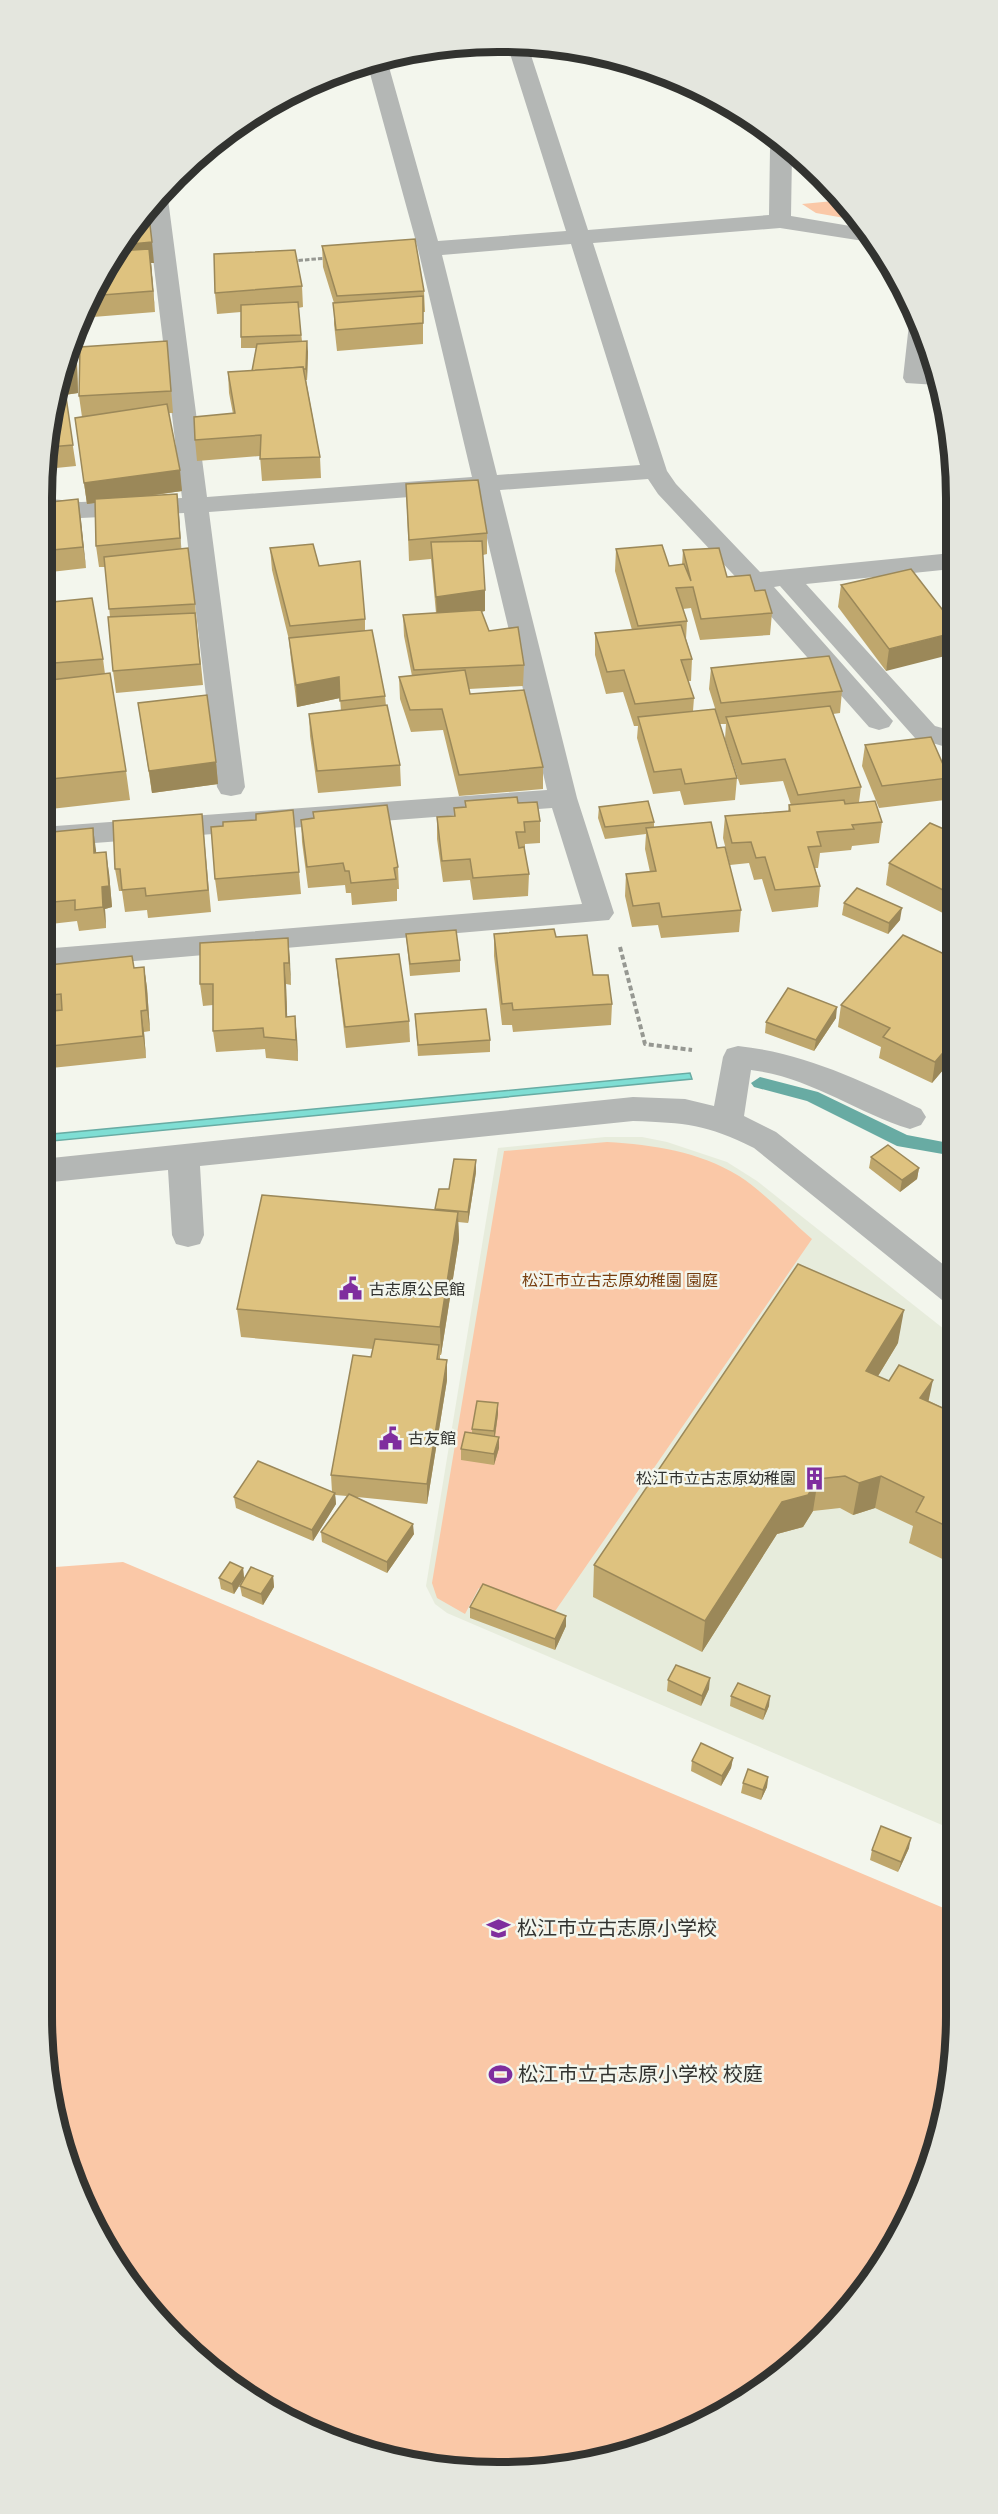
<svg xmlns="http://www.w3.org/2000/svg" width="998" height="2514" viewBox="0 0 998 2514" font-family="'Public Sans','Noto Sans JP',sans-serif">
  <rect width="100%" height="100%" fill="#f3f6ed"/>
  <!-- built -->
  <polygon fill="#e7ecdc" points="605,1137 642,1137 667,1142 727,1162 757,1181 954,1337 956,1831 447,1613 435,1604 426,1586 498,1148"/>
  <!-- green -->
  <g fill="#fac8a7">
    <polygon points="844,200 856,220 816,213 802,204"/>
    <path d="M607 1142C654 1145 698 1151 739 1176 765 1193 789 1219 812 1239L551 1617 479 1588 465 1614 437 1598 432 1583 504 1151Z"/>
    <polygon points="123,1562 946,1909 956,1934 956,2015 940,2134 909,2217 862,2293 753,2395 674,2437 588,2463 439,2468 352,2448 271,2411 155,2316 103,2243 66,2162 42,2015 42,1568"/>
  </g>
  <!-- water -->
  <polygon fill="#7fded4" stroke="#68aba3" stroke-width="1.5" points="690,1073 692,1079 42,1142 42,1135"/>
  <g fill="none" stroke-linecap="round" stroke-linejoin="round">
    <!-- stream -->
    <polygon fill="#68aba3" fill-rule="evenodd" points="760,1077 818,1092 907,1135 954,1144 954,1156 897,1146 807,1101 754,1087 751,1083"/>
    <!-- path-far1 -->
    <polyline stroke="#969892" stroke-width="3" stroke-dasharray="4.5 2" stroke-linecap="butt" points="292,261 327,258"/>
    <!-- path -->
    <polyline stroke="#969892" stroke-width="4" stroke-dasharray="5 3" stroke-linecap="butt" points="620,947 645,1044 692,1050"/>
    <!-- minor -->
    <g fill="#b4b7b5" fill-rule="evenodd">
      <path d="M527 43 588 230 769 215 770 149 773 144 780 143 792 153 791 216 862 228 870 242 780 228 593 243 667 471 676 484 760 572 952 553V569L806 584 935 726 953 731V749L915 738 780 586 774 587 893 721 889 727 879 730 869 727 745 587 658 494 648 479 500 490 577 798 614 913 609 920 42 969V949L582 904 552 808 42 847V827L547 790 476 492 209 512 245 787 241 794 231 796 221 794 217 787 184 513 81 518 42 514V498L81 502 182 498 147 209 162 194 168 199 207 497 472 477 418 249 369 70 358 71 349 68 444 46ZM507 44 566 231 438 241 389 67 497 50 504 48ZM571 244 640 465 497 475 442 255Z"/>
      <polygon points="917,318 929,355 928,371 934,371 937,385 906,383 903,378 909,324"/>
      <path d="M738 1046C804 1053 862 1081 921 1109L926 1117 921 1125 910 1129C855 1112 810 1077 751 1070L744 1116 776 1132 954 1273V1304L942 1300 754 1148C706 1124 686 1123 633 1121L200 1166 204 1235 200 1244 188 1247 176 1244 172 1235 168 1170 42 1183V1159L633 1097 685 1099 714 1106 723 1057 727 1049Z"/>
    </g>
  </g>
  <!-- wall -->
  <g fill="#bfa76d">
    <polygon points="833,190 843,198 838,199"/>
    <polygon points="137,221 154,263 151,263 155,312 93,317 90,296"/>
    <polygon points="322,246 424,291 425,312 423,312 423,344 337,351 334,324 334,303 323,267"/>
    <polygon points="302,286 303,307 298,308 302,341 308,352 307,380 306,380 320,457 321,478 262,481 260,456 197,461 195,440 233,414 229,393 228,372 252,371 256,348 241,348 241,312 217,314 215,293"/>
    <polygon points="76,333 78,393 65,395 76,466 46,469 58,380"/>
    <polygon points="169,362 173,413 169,413 182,491 149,496 177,494 181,549 195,604 203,685 116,693 113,671 110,617 105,567 99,567 96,546 95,503 87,504 75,418 82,417 79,396"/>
    <polygon points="406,484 487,533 487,554 483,555 485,611 481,612 489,631 524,665 523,686 469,689 470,694 543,767 543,789 459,796 443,730 411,732 400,699 399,677 412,676 404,636 403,615 436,613 431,559 409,561"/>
    <polygon points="78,499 86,568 42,573 42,503"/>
    <polygon points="270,548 319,566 365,619 365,631 385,696 386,706 400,765 401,786 318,793 310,736 309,714 341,711 340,698 297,707 291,660 289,640 272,570"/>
    <polygon points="616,549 669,566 682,565 683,550 727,577 755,591 772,613 770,635 700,640 691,608 683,609 687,621 686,639 692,659 691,681 688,681 694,698 693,711 737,778 735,800 684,805 680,791 653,794 637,738 638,726 634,726 623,692 606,694 595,655 595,633 632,630 615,571"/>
    <polygon points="947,563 952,563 952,613 946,613 943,585"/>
    <polygon points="911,569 886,671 838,607 841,585"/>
    <polygon points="42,603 103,659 105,674 126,771 130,800 42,810"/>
    <polygon points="711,668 842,691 840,713 833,714 861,787 859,802 882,822 879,843 852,846 851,850 820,853 818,868 815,868 820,886 818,907 772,912 762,879 754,880 749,863 730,865 723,838 725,816 788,811 789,805 791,805 783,781 740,785 725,739 726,724 720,724 709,689"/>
    <polygon points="138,703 216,762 218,784 152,793"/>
    <polygon points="865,745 949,778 945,800 879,808 862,766"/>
    <polygon points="518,803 540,821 540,843 525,844 525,853 529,874 528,896 473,900 470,880 443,882 437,839 437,817 454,816 454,808"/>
    <polygon points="599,807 654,822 654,827 717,848 741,910 739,932 661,938 658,925 632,927 625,896 626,874 650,872 645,849 646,834 605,839 598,818"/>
    <polygon points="313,812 398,867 399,889 397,889 397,901 352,905 351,893 346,893 345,885 308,888 302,842 301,820 314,818"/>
    <polygon points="202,814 211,912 148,918 147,910 125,912 122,891 119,891 115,869"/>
    <polygon points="223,826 299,872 301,894 218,901 215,879"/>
    <polygon points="42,833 96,850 96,853 109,873 112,907 105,909 106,928 79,931 77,921 42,925"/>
    <polygon points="953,833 953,927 945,923 947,915 886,885 889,863"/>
    <polygon points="844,903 900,920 888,934 842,915"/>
    <polygon points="406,934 460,960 460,972 410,976"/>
    <polygon points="494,934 556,937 593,975 612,1004 611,1025 513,1032 512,1025 502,1025 494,956"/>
    <polygon points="288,938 291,985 286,984 287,1016 297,1037 298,1061 266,1058 265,1049 216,1052 213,1031 213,1005 203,1006 200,984"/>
    <polygon points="336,959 409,1021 410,1042 346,1048 338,981"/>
    <polygon points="144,967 147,988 150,1031 144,1032 146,1058 42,1069 42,1012 53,1010 51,995 134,968"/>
    <polygon points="841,1005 954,1057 932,1083 879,1058 881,1047 838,1027"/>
    <polygon points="415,1014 490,1040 490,1052 418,1056"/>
    <polygon points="836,1018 814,1051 765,1033 766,1022"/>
    <polygon points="871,1157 919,1168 917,1179 900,1192 869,1168"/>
    <polygon points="476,1172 468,1223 458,1222 459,1240 441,1355 440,1355 440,1359 447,1380 427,1504 357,1497 414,1534 387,1573 322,1542 321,1532 347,1496 335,1495 336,1504 313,1541 236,1508 234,1497 332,1492 331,1475 371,1357 373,1349 241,1337 237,1309 435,1210 439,1189 449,1189"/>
    <polygon points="954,1233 954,1252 948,1247 950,1236"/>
    <polygon points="898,1343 878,1376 954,1413 955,1565 909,1543 913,1526 875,1508 853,1515 840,1508 813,1511 803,1527 777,1534 702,1652 593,1597 594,1565"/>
    <polygon points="498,1414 495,1437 499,1448 494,1465 461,1460 461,1449 472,1433 472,1429"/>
    <polygon points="243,1568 244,1578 234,1594 221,1589 219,1578"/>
    <polygon points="273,1576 274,1587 263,1605 242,1596 240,1586"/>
    <polygon points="470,1607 566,1616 566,1626 555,1650 470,1618"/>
    <polygon points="668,1680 709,1689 701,1706 667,1691"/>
    <polygon points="731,1696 769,1706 763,1720 730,1706"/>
    <polygon points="733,1758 731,1768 721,1786 691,1771 692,1761"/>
    <polygon points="768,1777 767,1787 761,1800 741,1793 743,1783"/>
    <polygon points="909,1848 898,1872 870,1860 872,1850"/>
  </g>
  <!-- shaded-wall -->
  <g fill="#9b8859">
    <polygon points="152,242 154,263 151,263 155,312 150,263 107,268 121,245"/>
    <polygon points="76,333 78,393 56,396 58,380"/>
    <polygon points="307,341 308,352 307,380 306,369"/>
    <polygon points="180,470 182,491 87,504 84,483"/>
    <polygon points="177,494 179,515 182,559 180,538"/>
    <polygon points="78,499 81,520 86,568 83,547"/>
    <polygon points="485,590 485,611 437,618 436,597"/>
    <polygon points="953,633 953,654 886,671 889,649"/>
    <polygon points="339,677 340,698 297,707 296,685"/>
    <polygon points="216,762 218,784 152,793 149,771"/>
    <polygon points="93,828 96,850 97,875 94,853"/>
    <polygon points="106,852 109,873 112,907 105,909 106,928 103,907 102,887"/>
    <polygon points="902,908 900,920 888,934 889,923"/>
    <polygon points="288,938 290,960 291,985 289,963"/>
    <polygon points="284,963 286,984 288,1038 286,1017"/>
    <polygon points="144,967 147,988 150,1031 147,1010"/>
    <polygon points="837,1007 836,1018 814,1051 816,1040"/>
    <polygon points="141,1011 144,1032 146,1058 143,1036"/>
    <polygon points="295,1016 297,1037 298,1061 296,1040"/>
    <polygon points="954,1040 954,1057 932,1083 935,1062"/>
    <polygon points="476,1160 476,1172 468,1223 468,1212"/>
    <polygon points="919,1168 917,1179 900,1192 902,1180"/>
    <polygon points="458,1212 459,1240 441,1355 440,1327"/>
    <polygon points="904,1310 898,1343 861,1404 866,1371"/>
    <polygon points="447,1360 447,1380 427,1504 427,1484"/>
    <polygon points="933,1380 926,1413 920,1398"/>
    <polygon points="498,1403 498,1414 494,1442 494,1431"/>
    <polygon points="499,1437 499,1448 494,1465 494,1454"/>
    <polygon points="881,1476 875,1508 853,1515 859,1483"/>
    <polygon points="818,1479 813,1511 803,1527 777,1534 702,1652 705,1621 782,1502"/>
    <polygon points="335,1493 336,1504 313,1541 312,1530"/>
    <polygon points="413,1524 414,1534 387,1573 387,1562"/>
    <polygon points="243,1568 244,1578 234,1594 232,1584"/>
    <polygon points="273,1576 274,1587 263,1605 261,1594"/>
    <polygon points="566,1616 566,1626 555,1650 555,1639"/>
    <polygon points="710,1678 709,1689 701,1706 702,1696"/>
    <polygon points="770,1696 769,1706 763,1720 765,1710"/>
    <polygon points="733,1758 731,1768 721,1786 722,1776"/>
    <polygon points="768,1777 767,1787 761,1800 763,1790"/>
    <polygon points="911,1838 909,1848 898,1872 901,1862"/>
  </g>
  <!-- building -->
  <g fill="#dec27f" stroke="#9b8859" stroke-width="1.5">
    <polygon points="148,208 152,242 121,245 137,221"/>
    <polygon points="415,239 424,291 337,296 322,246"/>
    <polygon points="149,249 153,291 90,296 117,251"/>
    <polygon points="295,250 302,286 215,293 214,254"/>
    <polygon points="423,296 423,323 336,330 333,303"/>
    <polygon points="298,302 301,335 241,337 241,305"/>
    <polygon points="74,338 75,372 60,374"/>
    <polygon points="167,341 171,391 79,396 80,347"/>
    <polygon points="307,341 306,369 303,369 303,367 252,371 257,344"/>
    <polygon points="303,367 320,457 260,459 261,435 195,440 194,417 235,413 228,372"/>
    <polygon points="64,383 73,445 49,447 57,384"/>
    <polygon points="167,404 180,470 84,483 75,418"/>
    <polygon points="478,480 487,533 409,540 406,484"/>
    <polygon points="177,494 180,538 96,546 95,499"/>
    <polygon points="78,499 83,547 42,551 42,503"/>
    <polygon points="482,541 485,590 436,597 431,542"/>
    <polygon points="313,544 319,566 360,561 365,619 290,626 270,548"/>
    <polygon points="662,545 669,566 684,564 691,581 683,550 719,548 727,577 750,575 755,591 765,590 772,613 701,619 693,587 676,588 687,621 638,626 616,549"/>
    <polygon points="188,548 195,604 109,609 104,557"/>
    <polygon points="947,563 952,563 952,591 950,591"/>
    <polygon points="911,569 952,622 953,633 889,649 841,585"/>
    <polygon points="92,598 103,659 42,664 42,603"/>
    <polygon points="481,610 489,631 518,627 524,665 414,670 403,615"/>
    <polygon points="195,613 200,664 113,671 108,617"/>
    <polygon points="681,625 692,659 681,660 694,698 635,704 624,670 607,672 595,633"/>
    <polygon points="372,630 385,696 340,701 339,677 296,685 289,638"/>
    <polygon points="829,656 842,691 721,703 711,668"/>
    <polygon points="465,670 470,694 524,690 543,767 459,775 442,709 410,710 399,677"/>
    <polygon points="110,673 126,771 42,780 42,681"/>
    <polygon points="207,695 216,762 149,771 138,703"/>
    <polygon points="387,705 400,765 317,771 309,714"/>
    <polygon points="830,706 861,787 798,795 785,759 742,764 726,717"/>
    <polygon points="715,709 737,778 685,784 681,769 654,772 638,717"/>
    <polygon points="931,737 949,778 882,786 865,745"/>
    <polygon points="517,797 518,803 537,802 540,821 524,822 525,832 516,832 519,848 524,847 529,874 473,878 470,859 442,861 437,817 455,816 454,808 466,807 465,801"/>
    <polygon points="844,800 845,804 875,801 882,822 852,825 854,829 817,832 821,846 808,847 820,886 775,890 765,857 756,858 751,842 732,843 725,816 790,811 789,805"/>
    <polygon points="648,801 654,822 605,827 599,807"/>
    <polygon points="387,805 398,867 394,868 396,879 351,883 349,871 345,871 343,863 307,867 301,820 314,818 313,812"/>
    <polygon points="293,810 299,872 215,879 211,827 223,826 223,822 256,820 256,814"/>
    <polygon points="202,814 208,890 146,896 145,888 122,890 120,869 115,869 113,821"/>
    <polygon points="711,822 717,848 725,847 741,910 662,917 659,903 633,906 626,874 656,871 646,828"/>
    <polygon points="930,823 953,833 953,895 889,863"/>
    <polygon points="93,828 94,853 106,852 109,886 102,887 103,907 75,910 75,900 42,903 42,833"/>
    <polygon points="857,888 902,908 889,923 844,903"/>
    <polygon points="953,897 953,903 949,901"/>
    <polygon points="554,929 556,937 587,935 593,975 608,975 612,1004 513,1010 512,1003 502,1004 494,934"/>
    <polygon points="456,930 460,960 410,964 406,934"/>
    <polygon points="903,935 953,958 954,1040 935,1062 883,1037 890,1028 841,1005"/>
    <polygon points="288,938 289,963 284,963 286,1017 295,1016 296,1040 264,1037 263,1028 213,1031 213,984 200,984 200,943"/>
    <polygon points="399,954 409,1021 345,1027 336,959"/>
    <polygon points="132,956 134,968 144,967 147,1010 141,1011 143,1036 42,1047 42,1012 62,1010 61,994 51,995 49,965"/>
    <polygon points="788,988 837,1007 816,1040 766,1022"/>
    <polygon points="486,1009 490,1040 418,1045 415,1014"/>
    <polygon points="888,1145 919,1168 902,1180 871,1157"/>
    <polygon points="454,1159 476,1160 468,1212 435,1209 439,1189 449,1189"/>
    <polygon points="262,1195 458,1212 440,1327 237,1309"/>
    <polygon points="798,1264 904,1310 866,1371 889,1381 899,1365 933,1380 920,1398 954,1413 955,1530 916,1512 924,1497 881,1476 859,1483 845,1476 818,1479 808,1495 782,1502 705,1621 594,1565"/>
    <polygon points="375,1339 439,1345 437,1359 447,1360 427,1484 331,1475 353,1355 371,1357"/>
    <polygon points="477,1401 498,1403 494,1431 472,1429"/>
    <polygon points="465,1432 499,1437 494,1454 461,1449"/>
    <polygon points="258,1461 335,1493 312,1530 234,1497"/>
    <polygon points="349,1494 413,1524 387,1562 321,1532"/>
    <polygon points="230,1562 243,1568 232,1584 219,1578"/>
    <polygon points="251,1567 273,1576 261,1594 240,1586"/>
    <polygon points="483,1584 566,1616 555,1639 470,1607"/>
    <polygon points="676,1665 710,1678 702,1696 668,1680"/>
    <polygon points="738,1683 770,1696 765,1710 731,1696"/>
    <polygon points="701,1743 733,1758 722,1776 692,1761"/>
    <polygon points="748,1769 768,1777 763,1790 743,1783"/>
    <polygon points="881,1826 911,1838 901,1862 872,1850"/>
  </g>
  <!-- icons -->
  <defs>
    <symbol id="civic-bare" viewBox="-9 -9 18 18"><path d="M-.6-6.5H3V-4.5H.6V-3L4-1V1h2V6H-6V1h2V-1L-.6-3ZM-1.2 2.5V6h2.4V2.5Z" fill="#7f2e9e" stroke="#f3f6ed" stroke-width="2.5" paint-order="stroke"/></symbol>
    <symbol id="building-bare" viewBox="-9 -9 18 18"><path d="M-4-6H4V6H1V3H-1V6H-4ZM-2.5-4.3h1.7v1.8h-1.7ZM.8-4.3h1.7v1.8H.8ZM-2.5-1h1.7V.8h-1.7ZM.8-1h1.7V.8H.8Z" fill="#7f2e9e" stroke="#f3f6ed" stroke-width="2.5" paint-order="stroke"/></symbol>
    <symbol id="school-bare" viewBox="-9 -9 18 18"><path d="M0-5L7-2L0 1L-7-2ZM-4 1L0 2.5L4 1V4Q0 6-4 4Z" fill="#7f2e9e" stroke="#f3f6ed" stroke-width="2.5" paint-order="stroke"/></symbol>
    <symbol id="stadium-bare" viewBox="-9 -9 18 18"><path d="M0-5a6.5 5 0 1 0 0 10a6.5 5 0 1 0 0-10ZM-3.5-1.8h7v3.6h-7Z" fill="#7f2e9e" stroke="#f3f6ed" stroke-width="2.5" paint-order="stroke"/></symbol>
  </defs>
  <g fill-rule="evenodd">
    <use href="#civic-bare" x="334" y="1272" width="33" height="33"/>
    <use href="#civic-bare" x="374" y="1422" width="33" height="33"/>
    <use href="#building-bare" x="798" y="1462" width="33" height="33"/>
    <use href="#school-bare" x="482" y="1912" width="33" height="33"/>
    <use href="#stadium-bare" x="484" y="2058" width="33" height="33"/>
  </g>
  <g text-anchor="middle" stroke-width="5" stroke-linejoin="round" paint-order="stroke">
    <!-- park labels -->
    <g font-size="16" fill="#773e0f" stroke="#f3f6ed">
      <text x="620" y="1286">松江市立古志原幼稚園 園庭</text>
    </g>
    <!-- poi labels -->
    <g font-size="16" fill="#323330" stroke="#f3f6ed" text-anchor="start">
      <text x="369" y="1295">古志原公民館</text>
      <text x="408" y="1444">古友館</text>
      <text x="796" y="1484" text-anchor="end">松江市立古志原幼稚園</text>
    </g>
    <!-- near-poi labels -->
    <g font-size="20" fill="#323330" stroke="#f3f6ed" text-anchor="start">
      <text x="517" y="1935">松江市立古志原小学校</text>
      <text x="518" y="2081">松江市立古志原小学校 校庭</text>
    </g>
  </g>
  <!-- crop -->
  <path d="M0 0H998V2514H0ZM498 52H500A446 446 0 0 1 946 498V2016A446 446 0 0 1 500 2462H498A446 446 0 0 1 52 2016V498A446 446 0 0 1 498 52Z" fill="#e4e6de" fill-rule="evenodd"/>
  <path fill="none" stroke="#323330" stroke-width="8" d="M498 52H500A446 446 0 0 1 946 498V2016A446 446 0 0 1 500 2462H498A446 446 0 0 1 52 2016V498A446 446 0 0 1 498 52Z"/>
</svg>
